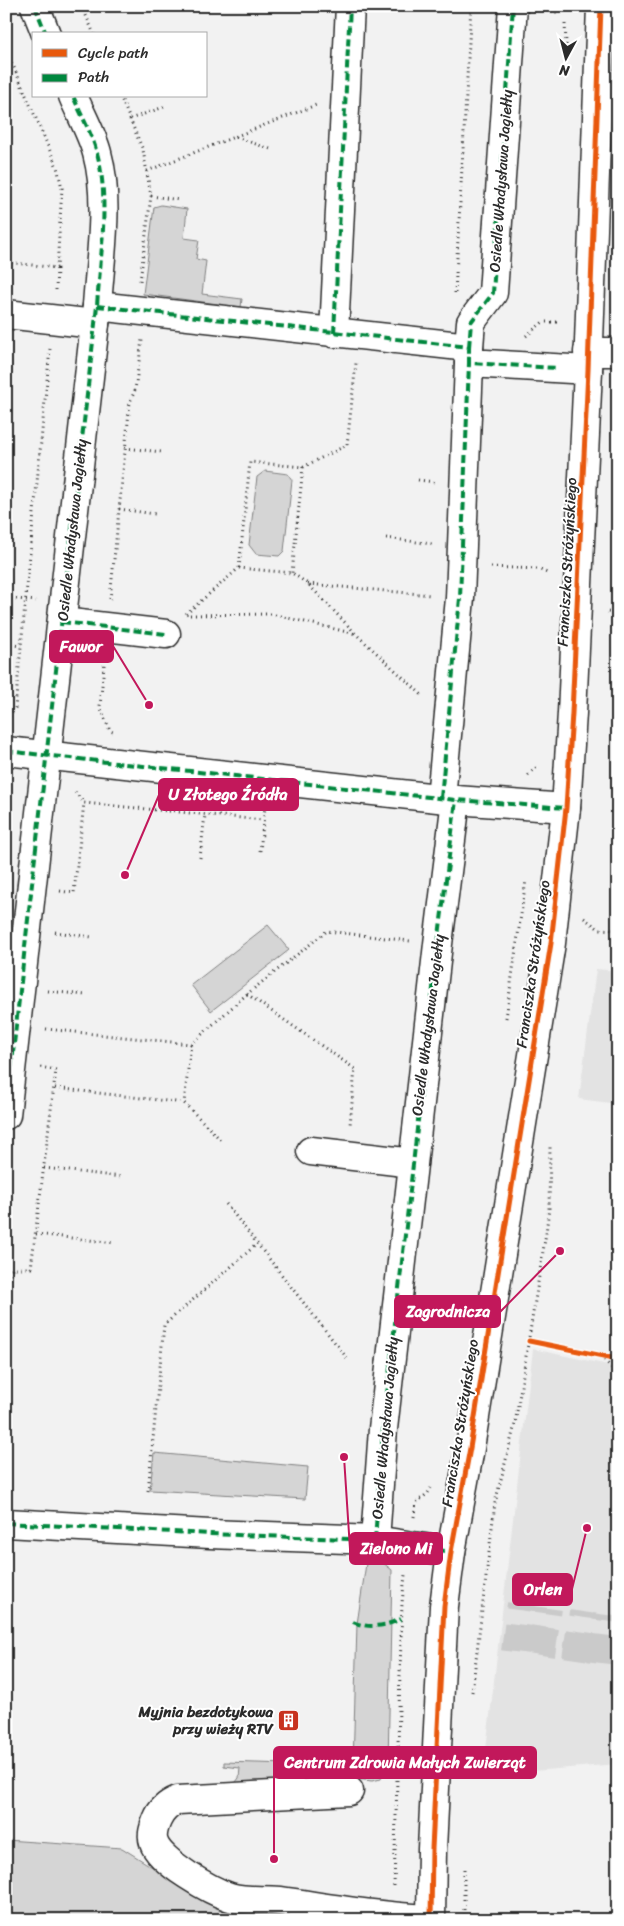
<svg xmlns="http://www.w3.org/2000/svg" width="624" height="1926" viewBox="0 0 624 1926" font-family="Sriracha,sans-serif">
  <rect width="100%" height="100%" fill="#f2f2f2"/>
  <filter id="ink" filterUnits="userSpaceOnUse"><feTurbulence type="fractalNoise" baseFrequency=".02" numOctaves="2"/><feDisplacementMap in="SourceGraphic" scale="10" xChannelSelector="R" yChannelSelector="G"/><feConvolveMatrix kernelMatrix="1 2 1 2 8 2 1 2 1" color-interpolation-filters="sRGB"/></filter>
  <g filter="url(#ink)">
    <!-- built -->
    <g fill="#e3e3e3">
      <polygon points="596,969 618,971 618,1104 579,1099"/>
      <polygon points="533,1349 618,1367 618,1764 483,1775"/>
    </g>
    <!-- green -->
    <g fill="#d5d5d5" stroke="#808080">
      <polygon points="161,205 187,209 184,238 199,240 196,259 206,261 202,294 242,299 241,307 143,294 154,207"/>
      <polygon points="265,471 288,474 292,480 284,551 279,556 256,554 249,545 257,477"/>
      <polygon points="268,925 289,950 211,1011 191,985"/>
      <polygon points="154,1453 308,1467 305,1499 150,1490"/>
      <polygon points="370,1555 377,1558 392,1570 388,1763 381,1779 372,1781 354,1779 232,1787 239,1778 240,1768 224,1766 224,1762 353,1766 357,1624 367,1557"/>
      <polygon points="6,1840 122,1848 237,1920 6,1920"/>
    </g>
    <g fill="none" stroke-linecap="round" stroke-linejoin="round">
      <!-- minor-tunnel -->
      <g stroke="#cacaca" stroke-width="28" stroke-dasharray="28 14" stroke-linecap="butt">
        <polyline points="515,1652 521,1604"/>
        <polyline points="541,1655 548,1608"/>
        <polyline points="576,1659 583,1612"/>
        <polyline points="601,1663 607,1615"/>
      </g>
      <defs>
        <g id="minor">
          <polyline points="35,6 46,34"/>
          <polyline points="97,306 469,347 469,363 588,370"/>
          <polyline points="6,314 95,324"/>
          <polyline points="334,333 350,6"/>
          <polyline points="469,347 471,322 493,293 513,6"/>
          <polyline points="588,352 618,352"/>
          <polyline points="62,622 166,634"/>
          <polyline points="6,751 456,800 566,808"/>
          <polyline points="441,798 460,598 469,363"/>
          <path d="M6 1115 97 306C100 258 110 200 97 153 92 134 81 115 73 96"/>
          <polyline points="311,1151 413,1163"/>
          <polyline points="6,1523 210,1534 375,1540 451,1552"/>
          <polyline points="375,1540 383,1429 438,944 456,800"/>
          <path d="M349 1791 178 1800C168 1804 161 1810 157 1820 154 1827 151 1835 154 1843 160 1862 211 1891 230 1897 245 1902 264 1899 280 1901 330 1908 380 1917 431 1919"/>
          <polyline points="431,1920 432,1849 444,1606 451,1552 470,1448 551,943 566,808 572,713 588,370 601,6"/>
        </g>
      </defs>
      <!-- minor casing -->
      <use href="#minor" stroke="#2b2b2b" stroke-width="31"/>
      <!-- path -->
      <g stroke="#2b2b2b" stroke-width="3" stroke-dasharray="1 4" stroke-linecap="butt">
        <polyline points="82,6 94,34"/>
        <polyline points="541,9 560,13"/>
        <polyline points="565,24 567,61"/>
        <polyline points="6,49 57,167 62,188 57,268 6,262"/>
        <polyline points="120,96 143,150 151,196 140,281"/>
        <polyline points="130,119 164,107"/>
        <polyline points="236,137 273,150"/>
        <polyline points="147,171 316,105"/>
        <polyline points="151,196 180,200"/>
        <polyline points="56,290 57,268"/>
        <polyline points="455,293 471,6"/>
        <polyline points="526,336 543,322 559,322"/>
        <polyline points="125,448 162,452"/>
        <polyline points="303,467 347,445 356,363"/>
        <polyline points="418,480 435,482"/>
        <polyline points="119,509 155,514"/>
        <polyline points="386,538 432,544"/>
        <polyline points="491,567 538,569 547,573"/>
        <polyline points="239,568 250,462 303,467 292,573"/>
        <polyline points="308,584 431,595"/>
        <polyline points="6,598 36,601"/>
        <polyline points="110,599 130,402 135,390 142,340"/>
        <polyline points="608,612 618,614"/>
        <polyline points="186,614 239,568 292,573 308,584 357,635 422,695"/>
        <polyline points="190,615 271,614 356,634"/>
        <polyline points="6,644 21,646"/>
        <polyline points="105,655 100,706 110,731 113,732"/>
        <polyline points="7,721 15,708 50,349"/>
        <polyline points="528,775 537,767"/>
        <polyline points="75,792 84,803"/>
        <polyline points="260,851 265,807"/>
        <polyline points="200,858 205,815"/>
        <polyline points="60,891 74,893 84,803 263,820"/>
        <polyline points="584,918 599,929 618,930"/>
        <polyline points="55,932 92,937"/>
        <polyline points="48,991 86,995"/>
        <polyline points="247,994 355,1069 350,1125"/>
        <polyline points="506,1018 526,880"/>
        <polyline points="46,1029 191,1044 247,994 327,931 410,941"/>
        <polyline points="191,1044 184,1103 222,1141"/>
        <polyline points="55,1088 184,1103"/>
        <polyline points="44,1168 122,1177"/>
        <polyline points="226,1204 347,1358"/>
        <polyline points="36,1234 115,1243"/>
        <polyline points="6,1314 12,1268 31,1268 56,1070 40,1067"/>
        <polyline points="601,1356 618,1375"/>
        <polyline points="148,1491 164,1325 257,1244"/>
        <polyline points="414,1517 416,1503 428,1493 431,1488"/>
        <polyline points="472,1692 495,1503 515,1424 546,1233 549,1208 550,1147"/>
        <polyline points="394,1886 402,1603 405,1575"/>
        <polyline points="464,1920 464,1868"/>
      </g>
      <!-- minor -->
      <use href="#minor" stroke="#fff" stroke-width="28"/>
      <!-- quiet -->
      <g stroke="#00873e" stroke-width="4" stroke-dasharray="8 4" stroke-linecap="butt">
        <polyline points="35,6 46,34"/>
        <polyline points="97,306 469,347 469,363 557,368"/>
        <polyline points="334,333 350,6"/>
        <polyline points="469,347 471,322 493,293 513,6"/>
        <polyline points="62,622 166,634"/>
        <polyline points="6,751 456,800 566,808"/>
        <polyline points="441,798 460,598 469,363"/>
        <path d="M6 1115 97 306C100 258 110 200 97 153 92 134 81 115 73 96"/>
        <polyline points="6,1523 210,1534 375,1540 451,1552"/>
        <polyline points="375,1540 383,1429 438,944 456,800"/>
        <path d="M353 1622C369 1629 386 1626 401 1619"/>
      </g>
      <defs>
        <g id="cycleway">
          <polyline points="529,1341 618,1359"/>
          <polyline points="431,1920 432,1849 444,1606 451,1552 470,1448 551,943 566,808 572,713 588,370 601,6"/>
        </g>
      </defs>
      <!-- cycleway casing -->
      <use href="#cycleway" stroke="#fff" stroke-width="8"/>
      <!-- cycleway -->
      <use href="#cycleway" stroke="#e8590c" stroke-width="5"/>
    </g>
  </g>
  <!-- icons -->
  <defs>
    <symbol id="building-square" viewBox="-11 -11 22 22"><rect x="-9" y="-9" width="18" height="18" rx="4" fill="#c8321e" stroke="#fff"/><path d="M-4-6H4V6H1V3H-1V6H-4ZM-2.5-4.3h1.7v1.8h-1.7ZM.8-4.3h1.7v1.8H.8ZM-2.5-1h1.7V.8h-1.7ZM.8-1h1.7V.8H.8Z" fill="#fff"/></symbol>
  </defs>
  <g fill-rule="evenodd">
    <use href="#building-square" x="276" y="1708" width="25" height="25"/>
  </g>
  <g text-anchor="middle" stroke-width="4" stroke-linejoin="round" paint-order="stroke">
    <!-- street labels -->
    <g font-size="15" fill="#2b2b2b" stroke="#fff">
      <text transform="translate(501 181) rotate(-86)" y="5">Osiedle Władysława Jagiełły</text>
      <text transform="translate(72 530) rotate(-84)" y="5">Osiedle Władysława Jagiełły</text>
      <text transform="translate(567 562) rotate(-87)" y="5">Franciszka Stróżyńskiego</text>
      <text transform="translate(533 964) rotate(-82)" y="5">Franciszka Stróżyńskiego</text>
      <text transform="translate(428 1025) rotate(-83)" y="5">Osiedle Władysława Jagiełły</text>
      <text transform="translate(460 1423) rotate(-81)" y="5">Franciszka Stróżyńskiego</text>
      <text transform="translate(385 1428) rotate(-85)" y="5">Osiedle Władysława Jagiełły</text>
    </g>
    <!-- poi labels -->
    <g font-size="15" font-weight="bold" fill="#2b2b2b" stroke="#fff" text-anchor="end">
      <text x="273" y="1717">Myjnia bezdotykowa<tspan x="273" dy="17">przy wieży RTV</tspan></text>
    </g>
  </g>
  <!-- callouts -->
  <path fill="none" stroke="#c2185b" stroke-width="2" d="M149 705L113 646M125 875L159 795M560 1251L500 1312M344 1457L350 1549M587 1528L572 1589M274 1859L274 1763"/>
  <g fill="#c2185b" stroke="#fff" stroke-width="2">
    <circle cx="149" cy="705" r="5"/>
    <circle cx="125" cy="875" r="5"/>
    <circle cx="560" cy="1251" r="5"/>
    <circle cx="344" cy="1457" r="5"/>
    <circle cx="587" cy="1528" r="5"/>
    <circle cx="274" cy="1859" r="5"/>
  </g>
  <g fill="#c2185b" stroke="#c2185b" stroke-width="2">
    <rect x="50" y="631" width="63" height="31" rx="5"/>
    <rect x="159" y="779" width="139" height="31" rx="5"/>
    <rect x="395" y="1296" width="105" height="31" rx="5"/>
    <rect x="350" y="1533" width="92" height="31" rx="5"/>
    <rect x="513" y="1574" width="59" height="31" rx="5"/>
    <rect x="274" y="1747" width="262" height="31" rx="5"/>
  </g>
  <g font-size="16" text-anchor="middle" font-weight="bold" fill="#fff">
    <text x="81" y="652">Fawor</text>
    <text x="228" y="800">U Złotego Źródła</text>
    <text x="448" y="1317">Zagrodnicza</text>
    <text x="396" y="1554">Zielono Mi</text>
    <text x="543" y="1595">Orlen</text>
    <text x="405" y="1768">Centrum Zdrowia Małych Zwierząt</text>
  </g>
  <!-- margin -->
  <rect width="624" height="1926" fill="none" stroke="#fff" stroke-width="25"/>
  <rect x="12" y="12" width="599" height="1901" fill="none" stroke="#2b2b2b" stroke-width="2" filter="url(#ink)"/>
  <!-- legend -->
  <rect x="32" y="32" width="175" height="65" fill="#ffffff" stroke="#aaaaaa"/>
  <rect x="42" y="49" width="25" height="8" fill="#e8590c" stroke="#aaaaaa"/>
  <text x="78" y="58" font-size="15" fill="#2b2b2b">Cycle path</text>
  <rect x="42" y="74" width="25" height="8" fill="#00873e" stroke="#aaaaaa"/>
  <text x="78" y="82" font-size="15" fill="#2b2b2b">Path</text>
  <!-- north arrow -->
  <g transform="translate(566 58) rotate(187)" stroke="#ffffff" stroke-width="4" paint-order="stroke">
  <path d="M0-4L9 19L0 12L-9 19Z" fill="#2b2b2b"/>
  <text y="-8" font-size="14" font-weight="bold" text-anchor="middle" fill="#2b2b2b">N</text>
  </g>
</svg>
